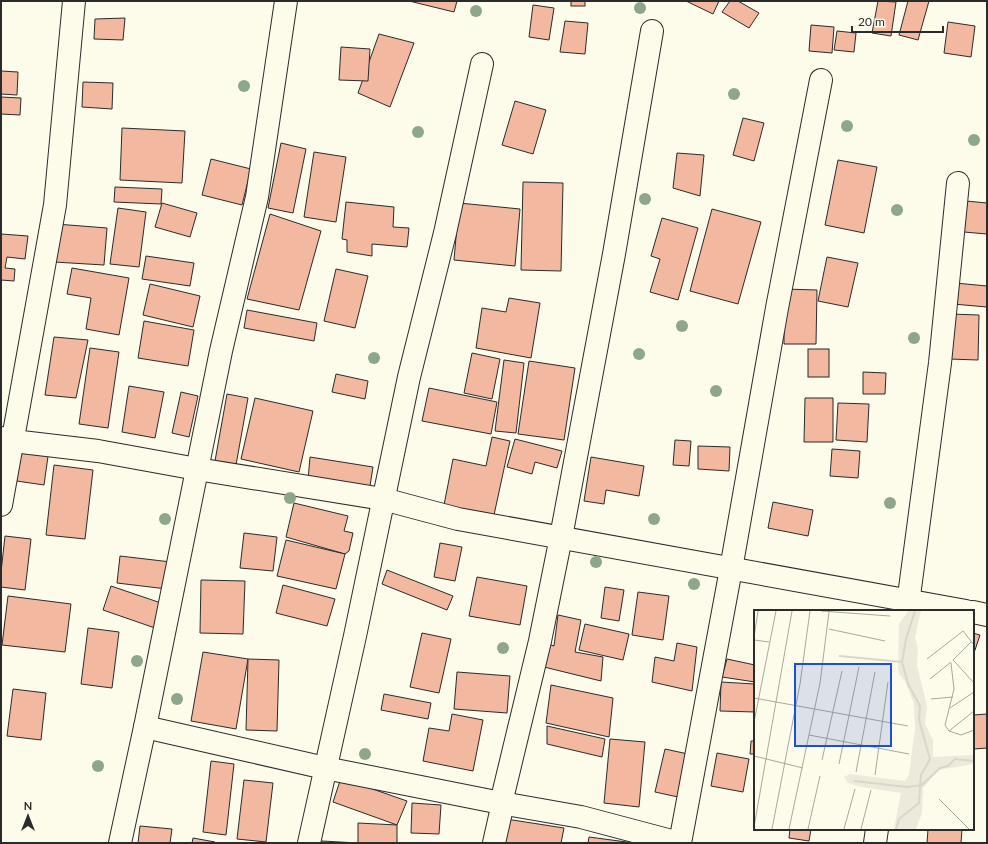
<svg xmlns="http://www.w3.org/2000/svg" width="988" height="844" viewBox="0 0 988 844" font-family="Lato,sans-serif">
  <rect width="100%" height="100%" fill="#fdfbea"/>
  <!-- building -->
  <g fill="#f2b8a0" stroke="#2b2b2b">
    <polygon points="409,1 457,1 454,12"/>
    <rect x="571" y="1" width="14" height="5"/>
    <polygon points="686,1 719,1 713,14"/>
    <polygon points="730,1 738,1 759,13 749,28 722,12"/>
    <polygon points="878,1 896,2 891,36 872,33"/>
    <polygon points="908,1 929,1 918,40 899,35"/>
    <polygon points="533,5 554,8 549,40 529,37"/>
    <polygon points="125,18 123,40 94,39 95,19"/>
    <polygon points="565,21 588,23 585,54 560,52"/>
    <polygon points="948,22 975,26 971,57 944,53"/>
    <polygon points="811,25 834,27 832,53 809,51"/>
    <polygon points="837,31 856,33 854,52 834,50"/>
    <polygon points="379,34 414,43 390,107 358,93"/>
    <polygon points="341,47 370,49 368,81 339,80"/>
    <polygon points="1,71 18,72 17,95 1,94"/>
    <polygon points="83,82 113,83 112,109 82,107"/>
    <polygon points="1,97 21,98 20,115 1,114"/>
    <polygon points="515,101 546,110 533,154 502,145"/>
    <polygon points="743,118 764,123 754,161 733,155"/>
    <polygon points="122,128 185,131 182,183 120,180"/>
    <polygon points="281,143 306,149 293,213 268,208"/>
    <polygon points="314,152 346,157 336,222 304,217"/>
    <polygon points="677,153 704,155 700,196 673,188"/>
    <polygon points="211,159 251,169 242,205 202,195"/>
    <polygon points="838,160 877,167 864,233 825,225"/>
    <polygon points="523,182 563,183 561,271 521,270"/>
    <polygon points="115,187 162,189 161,204 114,202"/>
    <polygon points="966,201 987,203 987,234 964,232"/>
    <polygon points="346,202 394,207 393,227 409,228 407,247 372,244 372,256 347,252 347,240 342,239"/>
    <polygon points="162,203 197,213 190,237 155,227"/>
    <polygon points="459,203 520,209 515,266 454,260"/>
    <polygon points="118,208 146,212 139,267 110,264"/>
    <polygon points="712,209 761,222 738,304 690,291"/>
    <polygon points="270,214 321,231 299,310 247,299"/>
    <polygon points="662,218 698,228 678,300 650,292 660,259 651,256"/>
    <polygon points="56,224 107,228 104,265 54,262"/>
    <polygon points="1,234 28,236 25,259 7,257 5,268 15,269 14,281 1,280 1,282"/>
    <polygon points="146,256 194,263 190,286 142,279"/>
    <polygon points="827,257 858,263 848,307 818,301"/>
    <polygon points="72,268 129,278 119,335 86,329 91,298 67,294"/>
    <polygon points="336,269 368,276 355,328 324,321"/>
    <polygon points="955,283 987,286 987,307 953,304"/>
    <polygon points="150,284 200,296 193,327 143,315"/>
    <polygon points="784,289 817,290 816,344 784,344"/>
    <polygon points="509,298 540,303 531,358 476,348 482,308 506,312"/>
    <polygon points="247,310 317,323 314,341 244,328"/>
    <polygon points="950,314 979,315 978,360 949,359"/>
    <polygon points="144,321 194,330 188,366 138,358"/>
    <polygon points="54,337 88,340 76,398 45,395"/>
    <polygon points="90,348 119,352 108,428 79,424"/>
    <rect x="808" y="349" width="21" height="28"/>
    <polygon points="472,353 500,359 492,399 464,393"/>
    <polygon points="504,360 524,363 516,433 495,431"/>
    <polygon points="529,361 575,368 564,440 518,434"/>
    <polygon points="863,372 886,373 885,394 863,394"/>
    <polygon points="336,374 368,381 365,399 332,392"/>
    <polygon points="129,386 164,392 155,438 122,432"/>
    <polygon points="429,388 497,402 491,434 422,421"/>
    <polygon points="181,392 198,396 189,437 172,433"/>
    <polygon points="227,394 248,398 236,465 215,461"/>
    <polygon points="255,398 313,411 299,472 241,459"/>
    <polygon points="805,398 833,398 833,442 804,442"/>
    <polygon points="838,403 869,404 867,442 836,440"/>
    <polygon points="492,437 510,441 494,515 444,505 453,459 486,466"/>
    <polygon points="515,439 562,451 557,468 535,462 532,474 507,467"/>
    <polygon points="675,440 691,441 689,466 673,465"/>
    <polygon points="8,444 49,449 44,485 3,479"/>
    <polygon points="698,446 730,447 729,471 698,469"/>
    <polygon points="832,449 860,451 858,478 830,476"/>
    <polygon points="310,457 373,467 369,492 308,480"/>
    <polygon points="591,457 644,466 639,496 606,490 604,504 584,501"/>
    <polygon points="54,465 93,470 85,539 46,535"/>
    <polygon points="773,502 813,510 808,536 768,528"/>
    <polygon points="294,503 348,516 344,531 353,533 349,551 345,554 286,537"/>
    <polygon points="244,533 277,537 273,571 240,568"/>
    <polygon points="5,536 31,539 25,590 1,587 1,572"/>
    <polygon points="286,540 345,554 336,589 277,576"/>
    <polygon points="440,543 462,547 455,581 434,577"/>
    <polygon points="120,556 171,562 167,589 117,583"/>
    <polygon points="387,570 453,596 447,610 382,584"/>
    <polygon points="477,577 527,586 520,625 469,616"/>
    <polygon points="201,580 245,581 243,634 200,633"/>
    <polygon points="283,585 335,599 327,626 276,613"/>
    <polygon points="111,586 164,604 155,628 103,610"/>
    <polygon points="605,587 624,590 619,621 601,618"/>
    <polygon points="638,592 669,596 663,640 632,635"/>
    <polygon points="8,596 71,604 65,652 2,645"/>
    <polygon points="558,615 581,620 575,652 603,657 601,681 540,666 545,643 554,646"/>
    <polygon points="585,624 629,634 623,660 579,650"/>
    <polygon points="88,628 119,632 112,688 81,684"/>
    <polygon points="422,633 451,639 439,693 410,687"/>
    <polygon points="973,633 980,635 973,656"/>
    <polygon points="677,643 697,647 692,691 652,682 655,657 674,661"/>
    <polygon points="203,652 248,659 236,729 191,721"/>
    <polygon points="248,659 279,660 277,731 246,730"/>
    <polygon points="727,659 755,665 755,682 722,677"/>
    <polygon points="457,672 510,676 507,713 454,709"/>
    <polygon points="721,682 755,684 755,712 720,711"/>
    <polygon points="551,685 613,698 609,737 546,723"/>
    <polygon points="13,689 46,693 41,740 7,736"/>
    <polygon points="384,694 431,703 428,719 381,710"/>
    <polygon points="452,714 483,720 473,771 423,761 429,728 449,731"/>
    <polygon points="987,714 987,748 974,749 973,715"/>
    <polygon points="547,726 605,739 602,757 547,744"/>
    <polygon points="610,739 645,742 639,807 604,803"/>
    <polygon points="751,741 755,741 755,754 750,754"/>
    <polygon points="665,749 688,754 678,797 655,792"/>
    <polygon points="717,753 749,759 743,792 711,786"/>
    <polygon points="211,761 234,764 226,835 203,832"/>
    <polygon points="341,778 407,801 397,825 333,802"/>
    <polygon points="244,780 273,783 266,842 237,839"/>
    <polygon points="412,803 441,805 439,834 411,833"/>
    <polygon points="506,819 564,828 561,843 502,843"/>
    <polygon points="358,823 397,825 397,843 322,843 322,841 358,843"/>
    <polygon points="140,826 172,829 170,843 138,843"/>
    <polygon points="790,829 811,829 809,841 789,838"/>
    <polygon points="928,829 962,829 961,843 927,843"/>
    <polygon points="589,837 634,843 588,843"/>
    <polygon points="193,838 215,842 215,843 192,843"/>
  </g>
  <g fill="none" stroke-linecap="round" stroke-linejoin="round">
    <defs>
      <g id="minor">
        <polyline points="1,438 13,441 98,451 197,469 383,499 458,519 966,611"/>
        <polyline points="1,505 55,205 74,1"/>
        <polyline points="907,611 940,363 958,183"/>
        <polyline points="973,612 987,615"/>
        <polyline points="145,727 325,768 501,803 581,817 679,843"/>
        <polyline points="120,843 145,727 221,351 257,197 286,1"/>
        <polyline points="309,843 355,636 409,377 445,233 482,64"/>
        <polyline points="494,843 503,803 501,803 540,641 561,537 614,254 652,31"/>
        <polyline points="680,843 731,569 777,308 821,80"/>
        <polyline points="875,843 877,829"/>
      </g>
    </defs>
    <!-- minor casing -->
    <use href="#minor" stroke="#2b2b2b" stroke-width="24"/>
    <!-- minor -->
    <use href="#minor" stroke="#fdfbea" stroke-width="22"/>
  </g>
  <!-- trees -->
  <g fill="#8ea78a">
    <circle cx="640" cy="8" r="6"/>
    <circle cx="476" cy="11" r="6"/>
    <circle cx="244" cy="86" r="6"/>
    <circle cx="734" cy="94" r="6"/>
    <circle cx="847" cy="126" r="6"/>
    <circle cx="418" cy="132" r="6"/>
    <circle cx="974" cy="140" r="6"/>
    <circle cx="645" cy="199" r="6"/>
    <circle cx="897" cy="210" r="6"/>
    <circle cx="682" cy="326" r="6"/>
    <circle cx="914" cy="338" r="6"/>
    <circle cx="639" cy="354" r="6"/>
    <circle cx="374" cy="358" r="6"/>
    <circle cx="716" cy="391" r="6"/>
    <circle cx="290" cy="498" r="6"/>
    <circle cx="890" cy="503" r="6"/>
    <circle cx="165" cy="519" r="6"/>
    <circle cx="654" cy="519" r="6"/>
    <circle cx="596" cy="562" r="6"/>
    <circle cx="694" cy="584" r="6"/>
    <circle cx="503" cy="648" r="6"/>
    <circle cx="137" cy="661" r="6"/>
    <circle cx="177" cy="699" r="6"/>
    <circle cx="365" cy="754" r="6"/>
    <circle cx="98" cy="766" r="6"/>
  </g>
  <!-- overview -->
  <g transform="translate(754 610)">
    <rect width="220" height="220" fill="#fdfbea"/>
    <path d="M154 1H167L161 27 164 39 163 55 173 96 171 114 179 130V147L220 145V154L184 160 169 178 168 203 162 219H140L147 183 107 177 94 173 90 167 96 164 151 171 155 165 161 119 160 94 151 71 145 64 144 57 145 14Z" fill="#ecebdb"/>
    <path fill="none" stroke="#d8d7c9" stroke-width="2" d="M85 46 148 52M100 171 153 177 168 175 186 158 194 156 201 149 220 151M142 219 145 209 165 193 167 165 176 149 165 110 166 96 154 74 148 52 152 29 161 1"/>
    <path fill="none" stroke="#a9a89e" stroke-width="1" d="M67 1 136 6M75 19 131 31M0 27 4 1M0 30 15 32M217 32 199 50 220 73M173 49 209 21 220 35M197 53 200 79 191 115 195 121 207 125 220 120M176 69 197 52M0 88 154 116M177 89 199 87M196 98 220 82M0 112 22 1M195 121 220 101M55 125 155 144M0 146 49 158M68 150 88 61M85 154 105 57M102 162 121 62M121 165 134 72M185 189 215 219M0 217 38 1M18 219 46 74 56 1M35 219 66 73 75 2M54 219 66 166M90 219 101 179M107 219 117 180"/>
    <path fill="#1d4ed8" fill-opacity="0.15" stroke="#1d4ed8" stroke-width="2" d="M41 54H137V136H41Z"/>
    <rect width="220" height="220" fill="none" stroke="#2b2b2b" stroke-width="2"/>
  </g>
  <!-- border -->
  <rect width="988" height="844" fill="none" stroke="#2b2b2b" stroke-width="4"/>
  <!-- north arrow -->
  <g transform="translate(28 816)" stroke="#fdfbea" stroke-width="3" paint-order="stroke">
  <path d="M0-3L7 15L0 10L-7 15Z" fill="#2b2b2b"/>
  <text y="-6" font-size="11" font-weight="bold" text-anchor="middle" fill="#2b2b2b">N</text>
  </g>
  <!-- scale -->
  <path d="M852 26v6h91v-6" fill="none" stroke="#2b2b2b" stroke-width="2"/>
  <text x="858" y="26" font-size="12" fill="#2b2b2b" stroke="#fdfbea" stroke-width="3" paint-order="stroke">20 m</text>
</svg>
